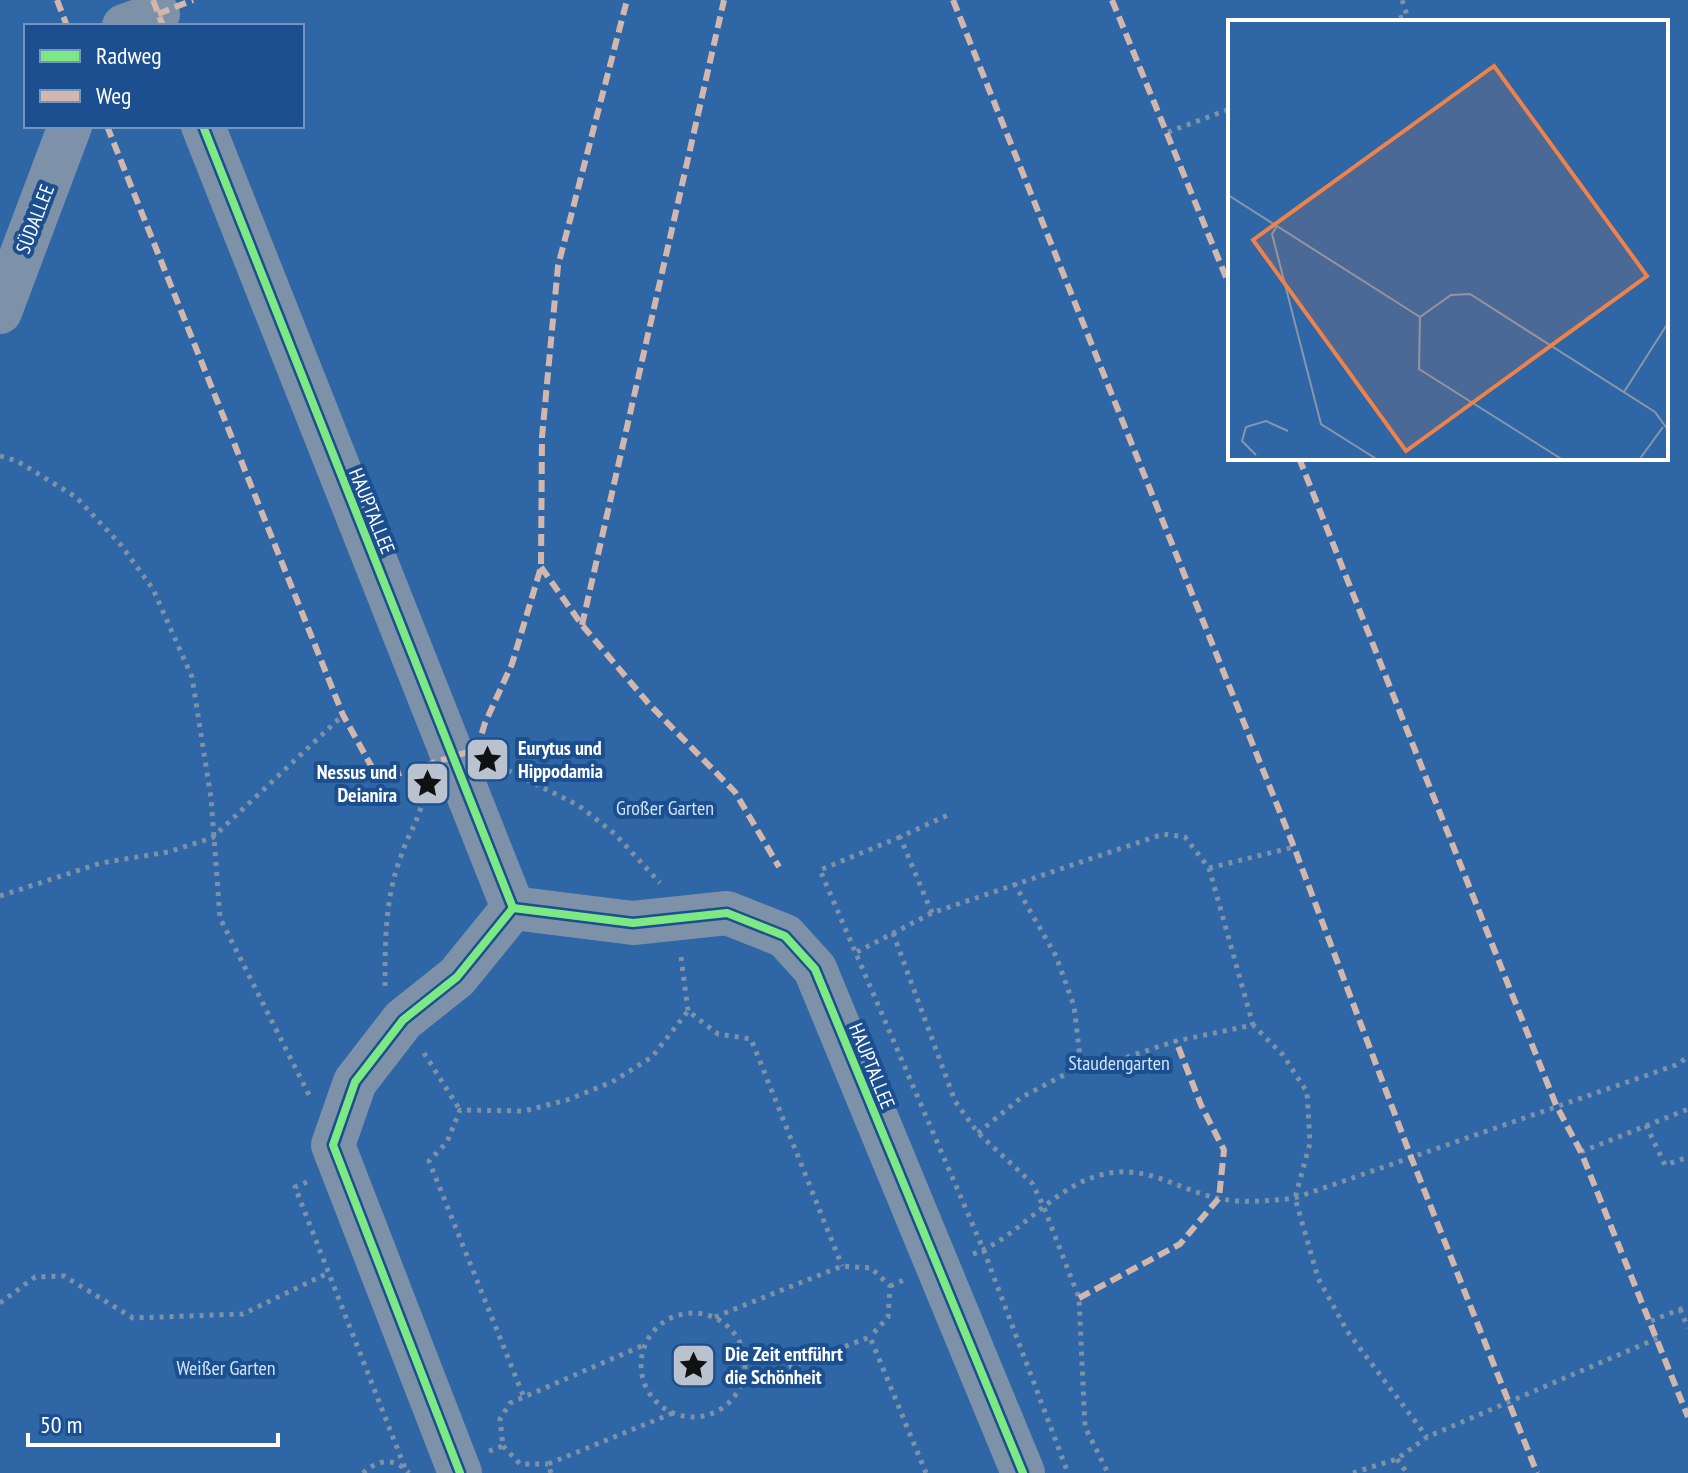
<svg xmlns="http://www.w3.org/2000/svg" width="1688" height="1473" viewBox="0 0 1688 1473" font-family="'PT Sans Narrow',sans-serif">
  <rect width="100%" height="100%" fill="#365274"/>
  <!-- green -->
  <path fill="#2f66a5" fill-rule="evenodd" d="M0 0H1688V1473H0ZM1230 22H1666V458H1230ZM26 26H302V126H26Z"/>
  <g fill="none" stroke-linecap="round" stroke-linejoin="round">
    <!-- path -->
    <g stroke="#7d92a8" stroke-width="5" stroke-dasharray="4 6" stroke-linecap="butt">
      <polyline points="1390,22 1407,15 1402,0"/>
      <polyline points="1168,132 1230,109"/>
      <polyline points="0,456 17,461 76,497 121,545 153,589 192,677 211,798 220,918 310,1097"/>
      <polyline points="499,766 578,805 615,834 660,883"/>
      <polyline points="900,837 820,870 984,1251 1068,1473"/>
      <polyline points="1209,868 1294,847"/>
      <polyline points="1014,883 1056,956 1074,1006 1081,1066"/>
      <polyline points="0,896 101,863 168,852 212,838 343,715"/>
      <polyline points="932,913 900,837 950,814"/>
      <polyline points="893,933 955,1101 978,1133 1032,1183 1043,1205 1079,1298 1085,1427 1108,1473"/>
      <polyline points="857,952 932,913 1163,834 1185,837 1209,868 1253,1025"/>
      <polyline points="681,957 688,1011"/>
      <path d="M385 986C385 941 385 898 401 856 409 831 421 819 424 791"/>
      <polyline points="424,1053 460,1110"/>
      <polyline points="1646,1125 1665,1165 1688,1157"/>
      <polyline points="978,1133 1022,1097 1081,1066 1103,1065 1176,1041 1253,1025 1283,1055 1307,1092 1310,1143 1295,1198 1318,1278 1347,1331 1427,1437"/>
      <polyline points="1581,1152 1688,1109"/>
      <polyline points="307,1182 295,1187 405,1468"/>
      <path d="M973 1254C1018 1238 1050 1190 1097 1176 1146 1161 1178 1191 1221 1199 1246 1203 1270 1201 1295 1198L1676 1065 1688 1057"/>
      <polyline points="890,1286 904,1280"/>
      <polyline points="0,1303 35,1277 64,1276 133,1318 243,1314 330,1272"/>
      <polyline points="1680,1309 1688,1328"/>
      <circle cx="693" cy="1365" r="52"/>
      <polyline points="715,1317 842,1266 871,1268 890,1286 888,1317 870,1337"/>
      <polyline points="1651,1321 1688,1306"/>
      <polyline points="742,1385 870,1337 926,1473"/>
      <polyline points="523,1395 429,1161 447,1142 460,1110 524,1111 567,1100 612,1082 652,1057 688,1011 718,1034 751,1039 842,1266"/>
      <polyline points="503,1446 520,1464 548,1464"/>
      <polyline points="489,1451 503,1446 500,1419 510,1403 644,1345"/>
      <polyline points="1397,1459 1407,1473"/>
      <path d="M363 1473C378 1459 395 1457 409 1473"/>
      <polyline points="551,1473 548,1464 673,1413"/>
      <polyline points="1353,1473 1397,1459 1427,1437 1658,1338"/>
    </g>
    <!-- minor -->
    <g stroke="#7d92a8" stroke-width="44">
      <polyline points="124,26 158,14"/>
      <polyline points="203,126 513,908"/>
      <polyline points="0,312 70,126"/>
      <polyline points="513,908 633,923 727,913 785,936 815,969 1023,1473"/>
      <polyline points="460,1473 333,1145 355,1082 403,1020 457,977 513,908"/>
    </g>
    <!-- quiet -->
    <g stroke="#d1b7ad" stroke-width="6" stroke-dasharray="12 6" stroke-linecap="butt">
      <polyline points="57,0 67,26"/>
      <polyline points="153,0 163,26"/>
      <polyline points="953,0 1294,847 1411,1157 1537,1473"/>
      <polyline points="1112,0 1230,287"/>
      <polyline points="158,14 193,0"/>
      <polyline points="107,126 343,715 379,780 477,749 485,723 512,664 541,567 542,437 558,266 627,0"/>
      <polyline points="1299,458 1556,1105 1581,1152 1688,1417"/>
      <polyline points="541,567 582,625 649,704 735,792 779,867"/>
      <polyline points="582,625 724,0"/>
      <polyline points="1079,1298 1180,1244 1219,1198 1224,1150 1201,1105 1176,1041"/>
    </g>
    <defs>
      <g id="cycleway">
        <polyline points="203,126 513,908"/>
        <polyline points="513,908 633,923 727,913 785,936 815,969 1023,1473"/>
        <polyline points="460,1473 333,1145 355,1082 403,1020 457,977 513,908"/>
      </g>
    </defs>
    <!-- cycleway casing -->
    <use href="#cycleway" stroke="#1b4f8f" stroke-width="13"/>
    <!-- cycleway -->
    <use href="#cycleway" stroke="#7ce984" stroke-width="8"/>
  </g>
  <!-- icons -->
  <defs>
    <symbol id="sight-square" viewBox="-11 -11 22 22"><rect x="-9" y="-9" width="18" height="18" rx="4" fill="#b9c2ce" stroke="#1b4f8f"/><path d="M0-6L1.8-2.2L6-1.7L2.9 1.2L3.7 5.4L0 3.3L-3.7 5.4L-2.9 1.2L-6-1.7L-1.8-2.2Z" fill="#111"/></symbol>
  </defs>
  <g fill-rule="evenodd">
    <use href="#sight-square" x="462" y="734" width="51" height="51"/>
    <use href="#sight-square" x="402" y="758" width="51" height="51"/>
    <use href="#sight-square" x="668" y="1340" width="51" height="51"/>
  </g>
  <g text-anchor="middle" stroke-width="8" stroke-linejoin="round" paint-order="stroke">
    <!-- street labels -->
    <g font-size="20" fill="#fff" stroke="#1b4f8f">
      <text transform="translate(35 219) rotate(-69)" y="7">SÜDALLEE</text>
      <text transform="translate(372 511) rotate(68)" y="7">HAUPTALLEE</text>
      <text transform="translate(872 1066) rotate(68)" y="7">HAUPTALLEE</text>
    </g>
    <!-- poi labels -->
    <g font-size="20" font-weight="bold" fill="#fff" stroke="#1b4f8f" text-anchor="start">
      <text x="518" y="755">Eurytus und<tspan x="518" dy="23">Hippodamia</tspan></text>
      <text x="397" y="779" text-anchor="end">Nessus und<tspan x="397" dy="23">Deianira</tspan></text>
      <text x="725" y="1361">Die Zeit entführt<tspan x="725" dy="23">die Schönheit</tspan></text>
    </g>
    <!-- park labels -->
    <g font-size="20" fill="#cfe3fa" stroke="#1b4f8f">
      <text x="665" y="815">Großer Garten</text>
      <text x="1119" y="1070">Staudengarten</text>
      <text x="226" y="1375">Weißer Garten</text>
    </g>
  </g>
  <!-- overview -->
  <g transform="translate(1228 20)">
    <rect width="440" height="440" fill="#365274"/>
    <path d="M0 0H440V440H0Z" fill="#2f66a5"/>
    <path fill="none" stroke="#8697ac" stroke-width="2" d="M0 175 192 297M49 206 44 214 93 404 150 440M192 297 223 275 242 274 427 392 440 410M192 297 191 349 335 440M396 372 440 303M28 435 14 421 18 407 38 401 60 411M411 440 435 407"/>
    <path fill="#ee8249" fill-opacity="0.15" stroke="#ee8249" stroke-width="4" d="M266 46 419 256 178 431 25 220Z"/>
    <rect width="440" height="440" fill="none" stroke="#fff" stroke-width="4"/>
  </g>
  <!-- legend -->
  <rect x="24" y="24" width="280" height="104" fill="#1b4f8f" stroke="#7695bc" stroke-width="2"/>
  <rect x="40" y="50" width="40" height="12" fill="#7ce984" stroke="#7695bc" stroke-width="2"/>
  <text x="96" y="64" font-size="24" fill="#ffffff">Radweg</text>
  <rect x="40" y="90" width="40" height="12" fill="#d1b7ad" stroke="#7695bc" stroke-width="2"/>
  <text x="96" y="104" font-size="24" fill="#ffffff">Weg</text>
  <!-- scale -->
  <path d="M28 1433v12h250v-12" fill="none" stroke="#ffffff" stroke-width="4"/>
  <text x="40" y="1433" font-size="24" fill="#ffffff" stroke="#1b4f8f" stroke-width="6" paint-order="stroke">50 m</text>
</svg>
